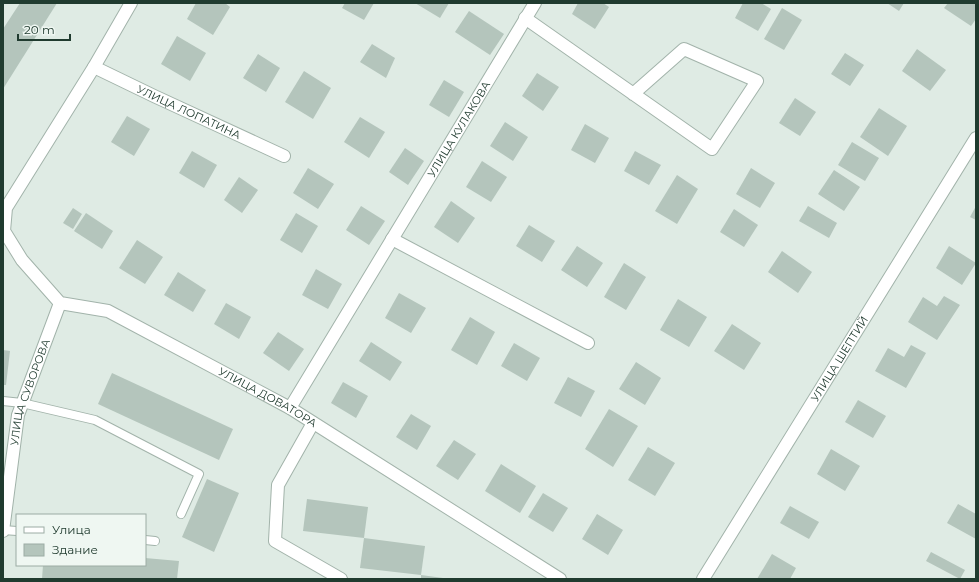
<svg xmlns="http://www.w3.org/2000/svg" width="979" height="582" viewBox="0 0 979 582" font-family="Montserrat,sans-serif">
  <rect width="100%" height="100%" fill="#dfebe4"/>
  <!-- building -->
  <g fill="#b4c5bc">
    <polygon points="20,3 57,3 3,89 3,29"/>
    <polygon points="196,3 225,3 230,7 213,35 187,19"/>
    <polygon points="345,3 374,3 364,20 342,8"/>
    <polygon points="415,3 449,3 440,18"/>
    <polygon points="578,3 603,3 609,7 595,29 572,14"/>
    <polygon points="743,3 761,3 771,9 758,31 735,18"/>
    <polygon points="887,3 904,3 899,11"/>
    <polygon points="948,3 976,3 976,19 971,26 944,8"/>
    <polygon points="782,8 802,20 784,50 764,39"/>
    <polygon points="469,11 504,34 490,55 455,32"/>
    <polygon points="177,36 206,53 190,81 161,64"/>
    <polygon points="372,44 395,58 386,78 360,62"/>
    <polygon points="917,49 946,70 930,91 902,71"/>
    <polygon points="845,53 864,65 850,86 831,74"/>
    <polygon points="258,54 280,68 266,92 243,78"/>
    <polygon points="304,71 331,88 313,119 285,102"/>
    <polygon points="537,73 559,87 543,111 522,96"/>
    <polygon points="444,80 464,92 449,117 429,105"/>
    <polygon points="795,98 816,112 800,136 779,123"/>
    <polygon points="879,108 907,126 888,156 860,137"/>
    <polygon points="127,116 150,129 134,156 111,142"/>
    <polygon points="360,117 385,132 369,158 344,142"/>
    <polygon points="505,122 528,137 513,161 490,146"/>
    <polygon points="585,124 609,138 595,163 571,150"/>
    <polygon points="852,142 879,158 865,181 838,165"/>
    <polygon points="405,148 424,161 408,185 389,172"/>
    <polygon points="192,151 217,165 204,188 179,173"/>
    <polygon points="635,151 661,165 649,185 624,171"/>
    <polygon points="482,161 507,177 491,202 466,187"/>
    <polygon points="308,168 334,184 318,209 293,193"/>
    <polygon points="751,168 775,183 760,208 736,194"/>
    <polygon points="834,170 860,187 844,211 818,194"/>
    <polygon points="677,175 698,189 677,224 655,211"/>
    <polygon points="239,177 258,190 242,213 224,200"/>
    <polygon points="451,201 475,218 458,243 434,227"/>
    <polygon points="361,206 385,221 369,245 346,230"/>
    <polygon points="808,206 837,223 829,238 799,221"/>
    <polygon points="976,206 976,220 970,217"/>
    <polygon points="73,208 82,214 73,229 63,223"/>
    <polygon points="734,209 758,225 744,247 720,232"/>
    <polygon points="86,213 113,231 102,249 74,231"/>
    <polygon points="296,213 318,226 302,253 280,240"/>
    <polygon points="529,225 555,241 542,262 516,246"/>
    <polygon points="137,240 163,257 145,284 119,268"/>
    <polygon points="577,246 603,263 587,287 561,270"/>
    <polygon points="949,246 976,263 962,285 936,268"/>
    <polygon points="782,251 812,272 798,293 768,272"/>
    <polygon points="624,263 646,277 626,310 604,297"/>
    <polygon points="316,269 342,284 328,309 302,295"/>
    <polygon points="178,272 206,290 193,312 164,295"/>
    <polygon points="399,293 426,308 411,333 385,318"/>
    <polygon points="944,296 960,305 937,340 908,322 923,297 937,306"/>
    <polygon points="678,299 707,317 689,347 660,330"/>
    <polygon points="226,303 251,317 239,339 214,324"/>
    <polygon points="470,317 495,332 477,365 451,350"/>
    <polygon points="732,324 761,343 744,370 714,351"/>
    <polygon points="278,332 304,349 289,371 263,353"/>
    <polygon points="371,342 402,362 390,381 359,361"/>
    <polygon points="514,343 540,358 527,381 501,366"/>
    <polygon points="911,345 926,353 906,388 875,371 888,348 904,357"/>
    <polygon points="3,350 10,351 6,385 3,385"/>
    <polygon points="636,362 661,378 645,405 619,389"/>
    <polygon points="112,373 233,429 219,460 98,404"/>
    <polygon points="568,377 595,391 581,417 554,403"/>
    <polygon points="343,382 368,396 356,418 331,403"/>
    <polygon points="858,400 886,416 873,438 845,422"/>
    <polygon points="609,409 638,426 613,467 585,449"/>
    <polygon points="411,414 431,426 417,450 396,437"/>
    <polygon points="454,440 476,454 458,480 436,466"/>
    <polygon points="648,447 675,463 655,496 628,480"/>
    <polygon points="831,449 860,466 845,491 817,474"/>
    <polygon points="501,464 536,486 520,513 485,491"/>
    <polygon points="207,479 239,493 214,552 182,537"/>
    <polygon points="543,493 568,508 553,532 528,517"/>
    <polygon points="307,499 368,507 364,538 303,531"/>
    <polygon points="958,504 976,514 976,539 947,523"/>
    <polygon points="790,506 819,522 809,539 780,523"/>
    <polygon points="597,514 623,530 608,555 582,539"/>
    <polygon points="364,538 425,546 421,575 360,568"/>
    <polygon points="931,552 965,570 960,579 926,561"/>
    <polygon points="772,554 796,568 790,579 757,579"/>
    <polygon points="145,558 179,561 177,579 42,579 43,565 145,565"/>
    <polygon points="421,575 443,578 443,579 421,579"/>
  </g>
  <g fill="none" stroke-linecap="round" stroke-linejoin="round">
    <defs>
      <g id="service">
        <polyline points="3,401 22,403 95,420 199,474 181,514"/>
        <polyline points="3,530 17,531"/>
        <polyline points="145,540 155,541"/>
      </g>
      <g id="minor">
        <path id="s1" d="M131 3 94 67 6 208 4 231 22 260 60 303 108 311 290 408 560 579"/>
        <polyline points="525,18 712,149 757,81 684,49 633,94"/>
        <path id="s2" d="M94 67 154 96 284 156"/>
        <polyline points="392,239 588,343"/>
        <path id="s3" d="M290 408 535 3"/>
        <polyline points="313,423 278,485 275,541 341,579"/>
        <path id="s4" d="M3 531 18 415 60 303"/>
        <path id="s5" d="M703 579 976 138"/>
      </g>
    </defs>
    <!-- service casing -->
    <use href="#service" stroke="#a2b3aa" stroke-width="10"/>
    <!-- minor casing -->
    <use href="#minor" stroke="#a2b3aa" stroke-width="14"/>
    <!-- service -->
    <use href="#service" stroke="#fff" stroke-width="8"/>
    <!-- minor -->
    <use href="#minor" stroke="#fff" stroke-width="12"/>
  </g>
  <g text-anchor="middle" stroke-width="3.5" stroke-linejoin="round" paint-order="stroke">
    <!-- street labels -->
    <g font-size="11" fill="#203b2f" stroke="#eff7f2">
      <text dy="4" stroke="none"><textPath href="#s2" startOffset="105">УЛИЦА ЛОПАТИНА</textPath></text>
      <text dy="4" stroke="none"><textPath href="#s3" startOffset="326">УЛИЦА КУЛАКОВА</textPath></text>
      <text dy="4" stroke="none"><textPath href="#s5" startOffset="259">УЛИЦА ШЕПТИЙ</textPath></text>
      <text dy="4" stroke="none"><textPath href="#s4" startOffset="142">УЛИЦА СУВОРОВА</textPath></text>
      <text dy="4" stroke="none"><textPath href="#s1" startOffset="585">УЛИЦА ДОВАТОРА</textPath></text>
    </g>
  </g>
  <!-- border -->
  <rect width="979" height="582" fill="none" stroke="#203b2f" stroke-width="8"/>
  <!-- legend -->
  <rect x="16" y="514" width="130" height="52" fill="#eff7f2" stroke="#9caca4"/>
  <rect x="24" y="527" width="20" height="6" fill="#ffffff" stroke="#9caca4"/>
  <text x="52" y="534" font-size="12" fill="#203b2f">Улица</text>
  <rect x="24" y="544" width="20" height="12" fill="#b4c5bc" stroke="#9caca4"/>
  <text x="52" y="554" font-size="12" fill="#203b2f">Здание</text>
  <!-- scale -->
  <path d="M18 34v6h52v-6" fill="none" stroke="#203b2f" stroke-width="2"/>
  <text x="24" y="34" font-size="12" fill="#203b2f" stroke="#eff7f2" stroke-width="3" paint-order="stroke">20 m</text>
</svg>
